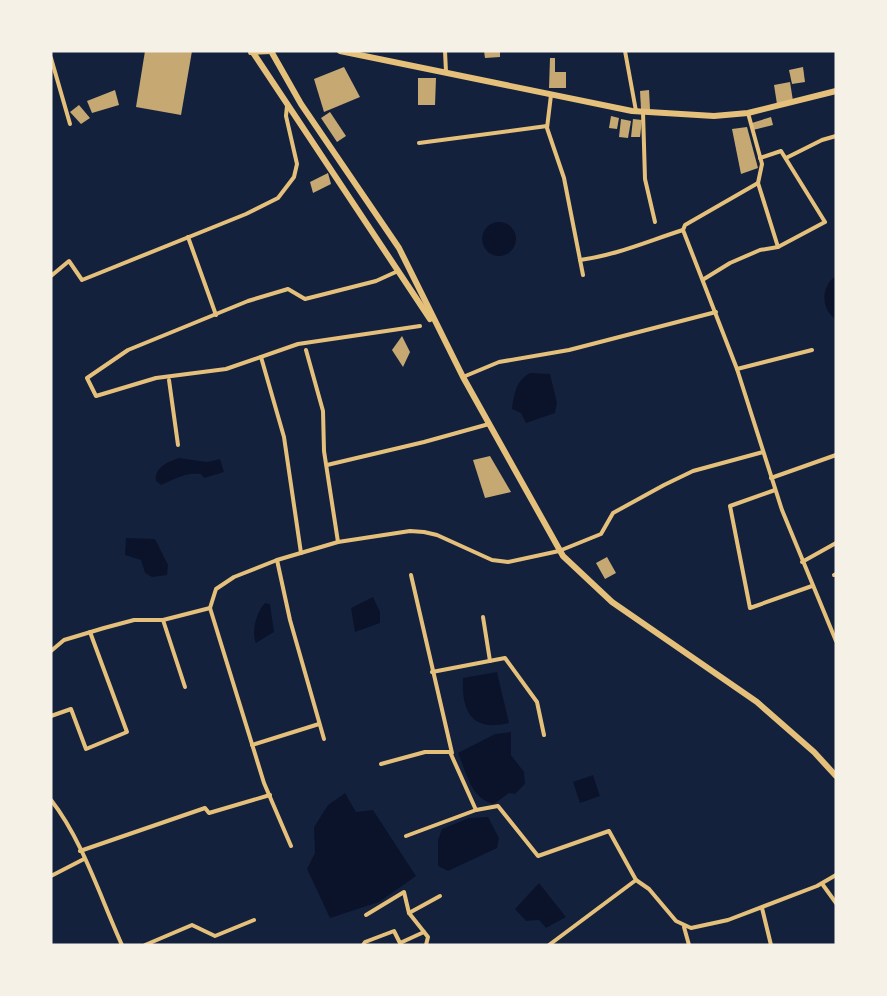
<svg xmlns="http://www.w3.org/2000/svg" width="887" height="996" viewBox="0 0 887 996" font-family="Roboto,sans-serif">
  <rect width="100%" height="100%" fill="#14213d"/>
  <!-- water -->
  <g fill="#0b132b">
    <circle cx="499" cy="239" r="17"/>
    <path d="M836 276V319C820 310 821 285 836 276Z"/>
    <path d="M530 373 550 374 557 403 555 413 526 423 521 413 512 409C514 394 516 380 530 373Z"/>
    <path d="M179 458 207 462 220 459 224 472 204 478 201 474C185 472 175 479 161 485L156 481C154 467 168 462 179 458Z"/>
    <polygon points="126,538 155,539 168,565 167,575 152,577 145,573 141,560 125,555"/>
    <polygon points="373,597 380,612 380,623 355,632 351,608"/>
    <path d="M265 603 270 604 274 632 256 643C251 632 256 612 265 603Z"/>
    <path d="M497 672 509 723C473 732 461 713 463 678Z"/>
    <path d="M511 732V755L524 772 525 784 515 794 509 793 494 804C471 799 467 774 458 753L495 734Z"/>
    <polygon points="593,775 600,796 580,803 573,782"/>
    <polygon points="345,793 356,812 373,810 416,876 379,902 330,918 307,869 315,853 314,827 328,805"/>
    <polygon points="488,817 499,838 497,848 448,871 438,866 438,840 442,829 469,818"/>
    <polygon points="539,883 566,917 546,928 539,920 526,921 515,909"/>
  </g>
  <!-- building -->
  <g fill="#c6a872">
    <polygon points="145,51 192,51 181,115 136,107"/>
    <polygon points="484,51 500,51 500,57 485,58"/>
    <polygon points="550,58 555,58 555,72 566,72 566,88 549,88"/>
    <polygon points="344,67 360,97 324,112 314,79"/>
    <polygon points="803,67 805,82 792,84 789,70"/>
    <polygon points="418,78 436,78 435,105 418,105"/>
    <polygon points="790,82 793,101 777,104 774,85"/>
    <polygon points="115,90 119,105 92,113 87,101"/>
    <polygon points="649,90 650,109 641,109 640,91"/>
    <polygon points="79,105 90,118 81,124 70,112"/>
    <polygon points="330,112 346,136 337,142 321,118"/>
    <polygon points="611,116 619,118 617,129 609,128"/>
    <polygon points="771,117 773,125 753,130 752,123"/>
    <polygon points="621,119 631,121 628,138 619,137"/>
    <polygon points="633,119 642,120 640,137 631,137"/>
    <polygon points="747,127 758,168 741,174 732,129"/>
    <polygon points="328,173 331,184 313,193 310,182"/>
    <polygon points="402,336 410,352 403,367 392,350"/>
    <polygon points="490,456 511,492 485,498 473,460"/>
    <polygon points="607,557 616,573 605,579 596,563"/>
  </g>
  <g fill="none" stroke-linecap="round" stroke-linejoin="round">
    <!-- minor -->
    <g stroke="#e5c07b" stroke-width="4">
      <polyline points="445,51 446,72"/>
      <polyline points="625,51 636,111"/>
      <polyline points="51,58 70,124"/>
      <polyline points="551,95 547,128 564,178 583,275"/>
      <polyline points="643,112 645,179 655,222"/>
      <polyline points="748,113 762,164 758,183 685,225 683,230 737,369 782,510 836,641"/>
      <polyline points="419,143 547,126"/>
      <polyline points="786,158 822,140 836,136"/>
      <polyline points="758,183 778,247"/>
      <polyline points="188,237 216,315"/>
      <path d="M580 260C617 255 648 241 683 230"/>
      <polyline points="398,271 376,281 305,299 288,289 248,301 128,350 87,378 96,396 156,378 226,369 298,344 420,326"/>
      <polyline points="51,276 69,261 82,280 246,214 278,198 294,177 297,164 286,116 287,106"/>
      <polyline points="704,279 730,263 760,250 778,247 825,222 781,151 760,158"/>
      <polyline points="306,350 323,411 324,451 338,542"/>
      <polyline points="261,357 284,437 301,553"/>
      <polyline points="737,369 812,350"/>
      <polyline points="463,377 499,362 569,350 716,312"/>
      <polyline points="169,380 178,445"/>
      <polyline points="327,465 424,442 489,424"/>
      <polyline points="771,478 836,455"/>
      <polyline points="775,490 730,506 750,608 812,586"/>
      <polyline points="277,560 290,620 324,739"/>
      <polyline points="802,562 836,543"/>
      <polyline points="411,575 452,753"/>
      <polyline points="834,575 836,574"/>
      <polyline points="483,617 490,661"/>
      <polyline points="163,620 185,687"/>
      <polyline points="51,651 64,640 104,628 134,620 163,620 210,608"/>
      <polyline points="432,672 505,658 537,702 544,735"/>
      <polyline points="51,716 71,709 86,749 127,732 90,632"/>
      <polyline points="252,745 319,724"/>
      <polyline points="381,764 425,752 450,752 476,810"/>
      <path d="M51 800C82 839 101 899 122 945"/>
      <polyline points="406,836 476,810 498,806 538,856 609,831 636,880 649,889 676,921 691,928 728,920 817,886 836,875"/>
      <polyline points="291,846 264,783 210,608 216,589 234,577 277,560 338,542 410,531 424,532 437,535 492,560 508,562 559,551 601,534 613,513 664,485 693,471 763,452"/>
      <polyline points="80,851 205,808 209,813 270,795"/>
      <polyline points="51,876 84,859"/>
      <polyline points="823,885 836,903"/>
      <polyline points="762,908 771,945"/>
      <polyline points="366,915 404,892 409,913"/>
      <polyline points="684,927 689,945"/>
      <polyline points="145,945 192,925 215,936 254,920"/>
      <polyline points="363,945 365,942 394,931 400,943 424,932"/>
      <polyline points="426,945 428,937 409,913 440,896"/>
      <polyline points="549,945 636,880"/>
    </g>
    <!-- trunk -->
    <g stroke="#e5c07b" stroke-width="6">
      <polyline points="252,51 430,319"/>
      <polyline points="271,51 301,104 399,248 463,377 563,556 612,602 757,702 814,752 836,776"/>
      <polyline points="340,51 632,111 714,116 748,113 836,91"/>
      <polyline points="251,52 271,51"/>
    </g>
  </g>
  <!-- border -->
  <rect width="887" height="996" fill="none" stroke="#f6f1e7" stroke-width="105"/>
</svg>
